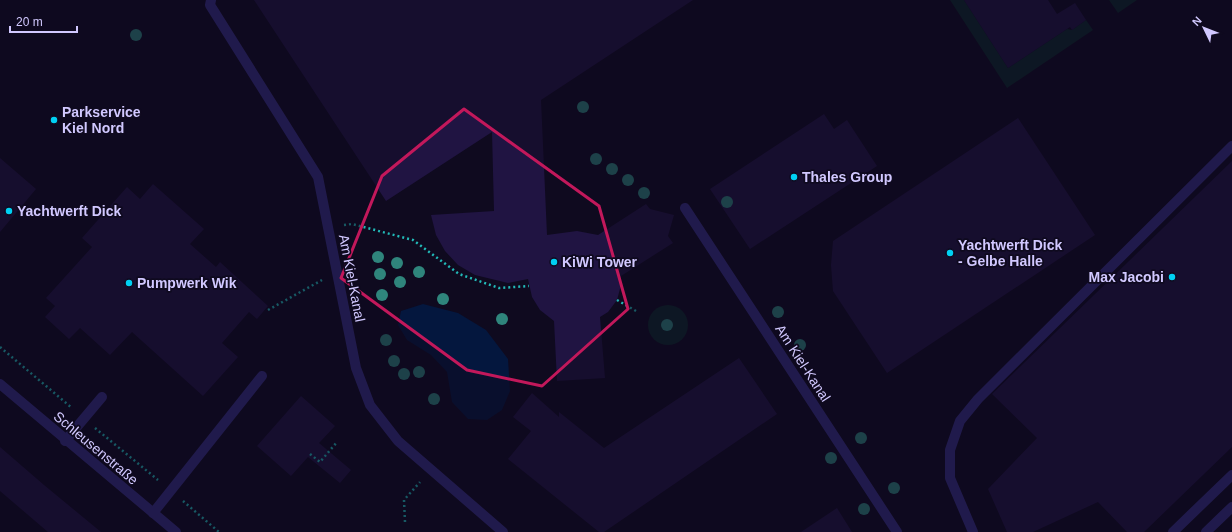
<svg xmlns="http://www.w3.org/2000/svg" width="1232" height="532" viewBox="0 0 1232 532" font-family="Helvetica,sans-serif">
  <rect width="100%" height="100%" fill="#0f0a1f"/>
  <!-- green -->
  <g fill="#0d292a">
    <polygon points="950,0 964,0 1008,68 1067,29 1072,30 1086,20 1093,30 1007,88"/>
    <polygon points="1109,0 1137,0 1118,13"/>
    <circle cx="668" cy="325" r="20"/>
  </g>
  <!-- water -->
  <polygon fill="#04173e" points="423,304 458,313 486,330 508,359 510,391 502,410 487,420 468,419 452,402 447,372 431,355 407,340 398,325 401,311"/>
  <!-- building -->
  <g fill="#201442">
    <polygon points="254,0 693,0 541,100 547,235 577,231 598,235 646,204 650,209 674,215 668,236 673,243 621,276 621,285 617,300 608,312 600,317 605,378 557,381 554,321 540,310 532,297 528,279 508,283 475,275 458,265 445,251 436,235 431,215 494,211 492,132 386,201"/>
    <polygon points="964,0 1048,0 1057,14 1075,3 1086,20 1072,30 1070,27 1008,68"/>
    <polygon points="824,114 834,129 847,120 877,166 750,249 710,189"/>
    <polygon points="1018,118 1095,235 887,373 833,291 831,265 833,241"/>
    <polygon points="0,158 36,189 0,232"/>
    <polygon points="1232,161 1232,447 1144,532 1127,532 1098,502 1033,532 1007,532 988,489 1037,438 992,394"/>
    <polygon points="153,184 204,229 190,244 216,267 220,262 268,306 257,319 249,312 222,343 238,357 203,396 132,332 110,355 80,328 69,339 45,317 55,306 46,298 92,247 82,238 127,187 140,199"/>
    <polygon points="739,358 777,414 604,532 599,532 508,459 531,431 513,417 532,393 559,417 559,412 604,448"/>
    <polygon points="301,396 335,426 319,443 351,470 340,483 308,457 291,476 257,446"/>
    <polygon points="0,447 44,485 101,532 48,532 0,491"/>
    <polygon points="837,508 852,532 801,532"/>
  </g>
  <g fill="none" stroke-linecap="round" stroke-linejoin="round">
    <!-- path -->
    <g stroke="#22bab8" stroke-width="2.5" stroke-dasharray="2 3" stroke-linecap="butt">
      <polyline points="344,225 352,224 413,240 459,274 499,288 529,286"/>
      <polyline points="617,300 636,311"/>
      <polyline points="268,310 322,280"/>
      <polyline points="0,347 72,408"/>
      <polyline points="95,428 158,480"/>
      <polyline points="310,454 320,462 337,442"/>
      <polyline points="183,501 219,532"/>
      <polyline points="405,522 404,500 420,482"/>
    </g>
    <!-- minor -->
    <g stroke="#373083" stroke-width="10">
      <polyline points="211,0 210,5 318,177 356,368 370,405 398,441 503,532"/>
      <polyline points="685,208 897,532"/>
      <polyline points="0,384 176,532"/>
      <polyline points="65,441 102,397"/>
      <polyline points="153,513 262,376"/>
      <polyline points="973,532 950,478 950,450 960,421 978,399 1232,146"/>
      <polyline points="1173,532 1232,475"/>
      <polyline points="1206,532 1232,507"/>
    </g>
  </g>
  <!-- trees -->
  <g fill="#2f857c">
    <circle cx="136" cy="35" r="6"/>
    <circle cx="583" cy="107" r="6"/>
    <circle cx="596" cy="159" r="6"/>
    <circle cx="612" cy="169" r="6"/>
    <circle cx="628" cy="180" r="6"/>
    <circle cx="644" cy="193" r="6"/>
    <circle cx="727" cy="202" r="6"/>
    <circle cx="378" cy="257" r="6"/>
    <circle cx="397" cy="263" r="6"/>
    <circle cx="419" cy="272" r="6"/>
    <circle cx="380" cy="274" r="6"/>
    <circle cx="400" cy="282" r="6"/>
    <circle cx="382" cy="295" r="6"/>
    <circle cx="443" cy="299" r="6"/>
    <circle cx="778" cy="312" r="6"/>
    <circle cx="502" cy="319" r="6"/>
    <circle cx="667" cy="325" r="6"/>
    <circle cx="386" cy="340" r="6"/>
    <circle cx="800" cy="345" r="6"/>
    <circle cx="394" cy="361" r="6"/>
    <circle cx="419" cy="372" r="6"/>
    <circle cx="404" cy="374" r="6"/>
    <circle cx="434" cy="399" r="6"/>
    <circle cx="861" cy="438" r="6"/>
    <circle cx="831" cy="458" r="6"/>
    <circle cx="894" cy="488" r="6"/>
    <circle cx="864" cy="509" r="6"/>
  </g>
  <!-- marked area -->
  <path d="M0 0H1232V532H0ZM464 109 599 206 628 309 542 386 467 370 341 278 382 176Z" fill="#0f0a1f" fill-opacity=".55" fill-rule="evenodd"/>
  <path fill="none" stroke="#c2185b" stroke-width="3" stroke-linejoin="round" d="M464 109 599 206 628 309 542 386 467 370 341 278 382 176Z"/>
  <!-- markers -->
  <g fill="#00d0f3" stroke="#0f0a1f" stroke-width="1.5">
    <circle cx="54" cy="120" r="4"/>
    <circle cx="794" cy="177" r="4"/>
    <circle cx="9" cy="211" r="4"/>
    <circle cx="950" cy="253" r="4"/>
    <circle cx="554" cy="262" r="4"/>
    <circle cx="1172" cy="277" r="4"/>
    <circle cx="129" cy="283" r="4"/>
  </g>
  <g text-anchor="middle" stroke-width="3.5" stroke-linejoin="round" paint-order="stroke">
    <!-- poi labels -->
    <g font-size="14" font-weight="bold" fill="#d1c8ff" stroke="#0f0a1f" text-anchor="start">
      <text x="62" y="117">Parkservice<tspan x="62" dy="16">Kiel Nord</tspan></text>
      <text x="802" y="182">Thales Group</text>
      <text x="17" y="216">Yachtwerft Dick</text>
      <text x="958" y="250">Yachtwerft Dick<tspan x="958" dy="16">- Gelbe Halle</tspan></text>
      <text x="562" y="267">KiWi Tower</text>
      <text x="1164" y="282" text-anchor="end">Max Jacobi</text>
      <text x="137" y="288">Pumpwerk Wik</text>
    </g>
    <!-- street labels -->
    <g font-size="14" fill="#d1c8ff" stroke="#0f0a1f">
      <text transform="translate(352 278) rotate(79)" y="5">Am Kiel-Kanal</text>
      <text transform="translate(803 363) rotate(57)" y="5">Am Kiel-Kanal</text>
      <text transform="translate(96 448) rotate(40)" y="5">Schleusenstraße</text>
    </g>
  </g>
  <!-- north arrow -->
  <g transform="translate(1204 28) rotate(313)" stroke="#0f0a1f" stroke-width="3" paint-order="stroke">
  <path d="M0-3L7 15L0 10L-7 15Z" fill="#d1c8ff"/>
  <text y="-6" font-size="11" font-weight="bold" text-anchor="middle" fill="#d1c8ff">N</text>
  </g>
  <!-- scale -->
  <path d="M10 26v6h67v-6" fill="none" stroke="#d1c8ff" stroke-width="2"/>
  <text x="16" y="26" font-size="12" fill="#d1c8ff" stroke="#0f0a1f" stroke-width="3" paint-order="stroke">20 m</text>
</svg>
